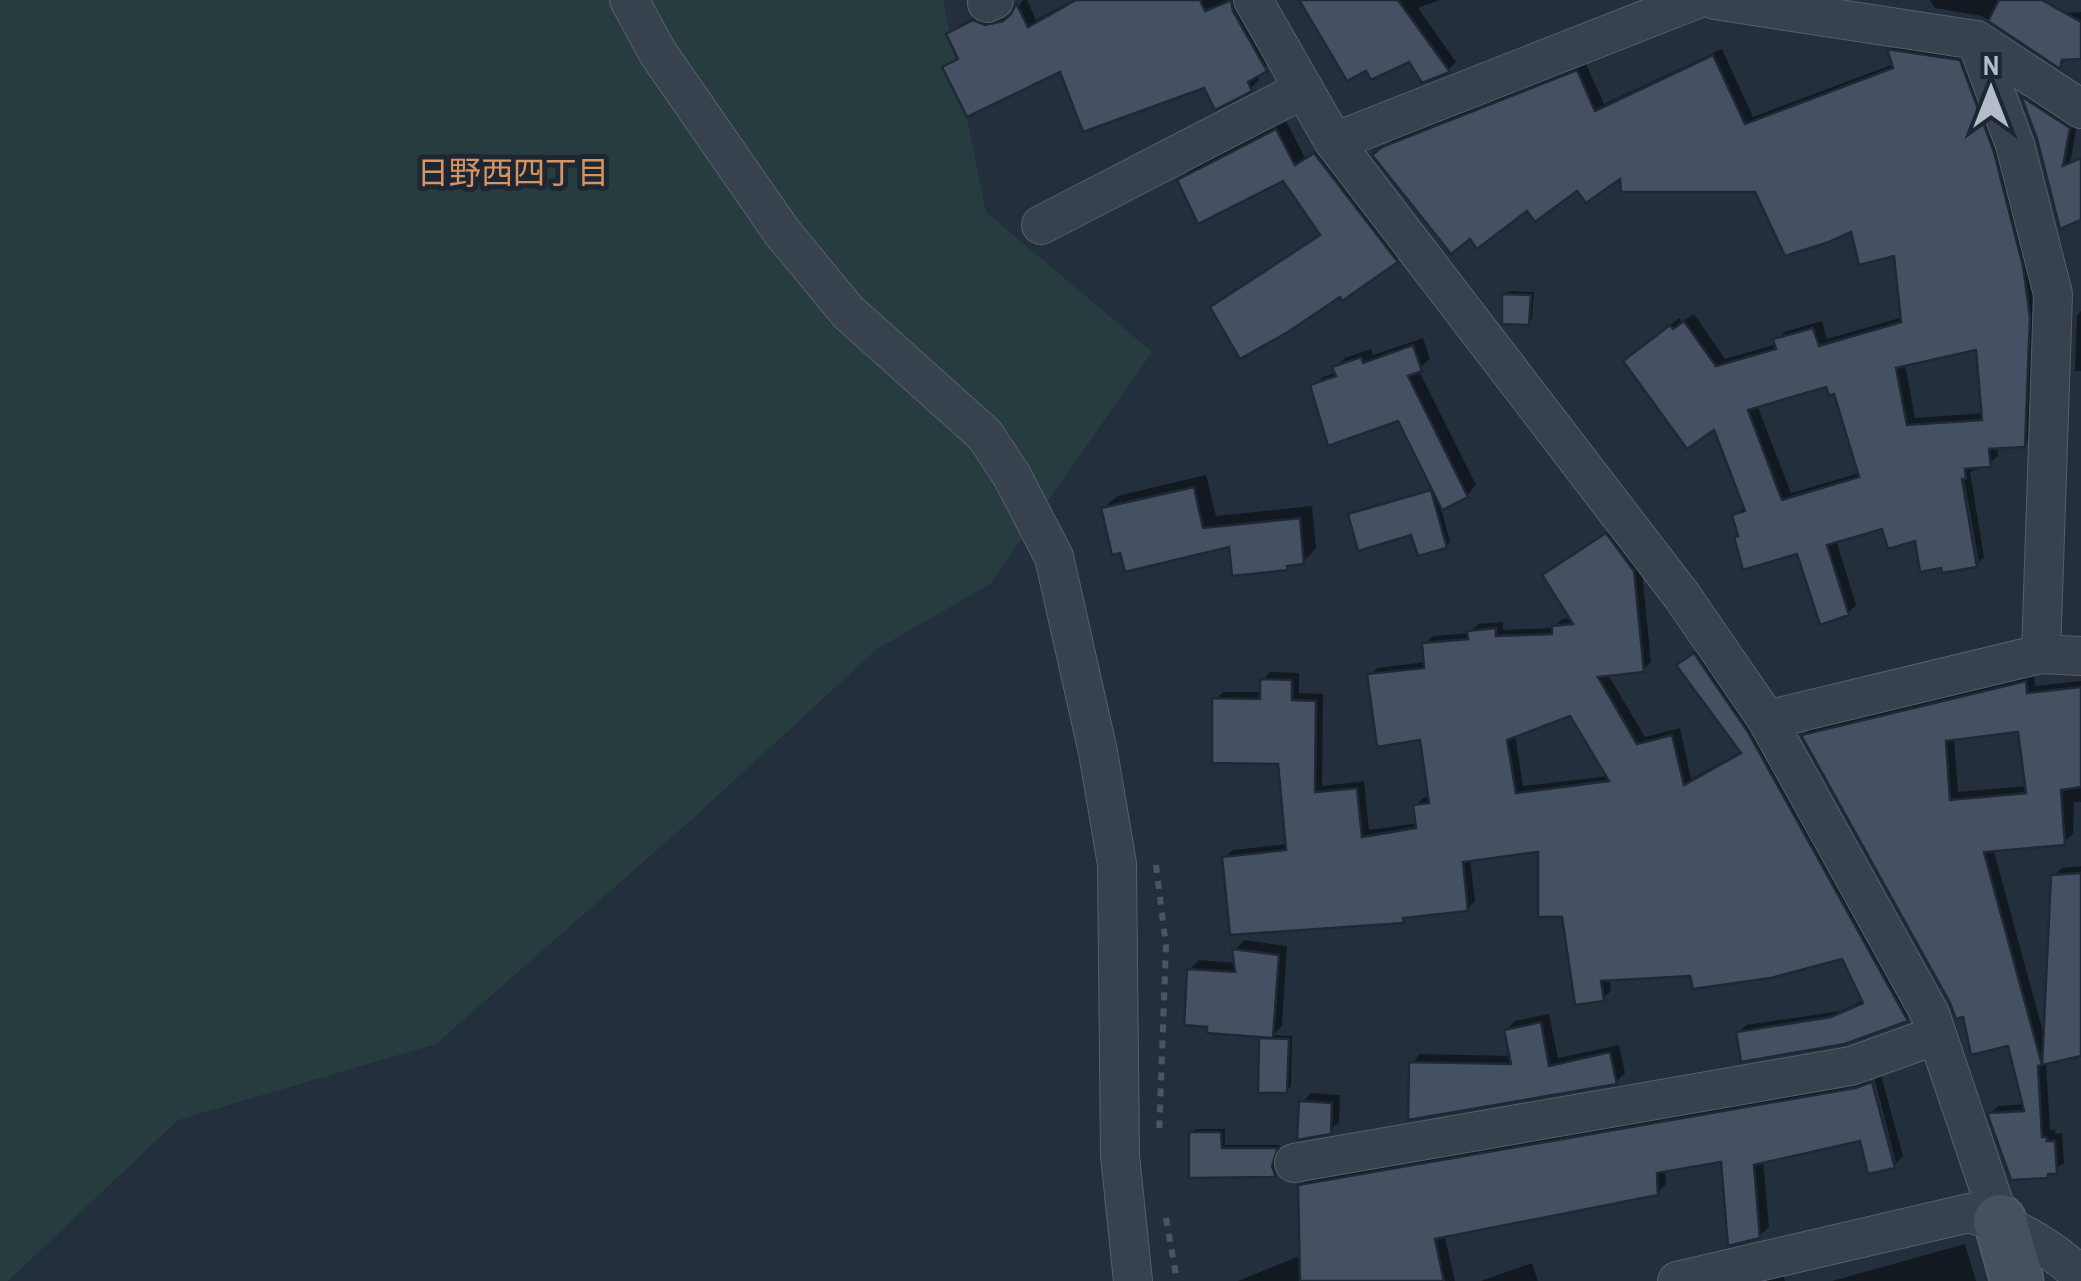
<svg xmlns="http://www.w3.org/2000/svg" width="2081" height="1281" viewBox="0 0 2081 1281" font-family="'Archivo Narrow','Noto Sans JP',sans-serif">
  <rect width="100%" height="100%" fill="#242f3e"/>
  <!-- green -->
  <polygon fill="#263c3f" points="0,0 943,0 986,212 1152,352 990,584 877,649 691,820 436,1044 178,1120 8,1281 0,1281"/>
  <!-- shadow -->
  <g fill="#0007" fill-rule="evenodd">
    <polygon points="1023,0 1027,0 1036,20 1073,0 1241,0 1274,60 1256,74 1259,80 1251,88 1061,68 945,67 960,56 949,34 958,26 983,13 995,18 1014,13"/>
    <polygon points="1302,0 1440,0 1418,8 1456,62 1448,70 1410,59"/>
    <polygon points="1930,0 2044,0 2036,15 2081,12 2081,57 2066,60 2060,65 1982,16 1935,8"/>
    <path d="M1898 42 1968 52 2001 142 2037 307 2033 436 2024 444 1997 446 1998 456 1989 464 1970 472 1984 557 1976 565 1884 526 1836 540 1856 605 1848 613 1799 551 1740 534 1734 516 1746 506 1716 427 1635 353 1679 318 1682 322 1694 314 1725 359 1777 344 1776 340 1784 332 1822 321 1827 339 1903 317 1896 253 1853 228 1756 189 1623 174 1528 207 1384 147 1393 140 1586 64 1604 104 1722 49 1753 117 1894 64 1890 50ZM1978 347 1984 413 1915 418 1905 364ZM1828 384 1835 391 1860 473 1791 493 1757 405ZM1962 467 1979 562H1974L1957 468Z"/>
    <polygon points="2032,88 2078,118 2064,198 2081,180 2081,217 2061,226 2039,138 2024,97"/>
    <polygon points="1286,121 1305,158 1325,145 1405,251 1396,260 1341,294 1213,307 1321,234 1284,177 1180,181 1189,171"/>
    <polygon points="1509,291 1534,292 1532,318 1528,323 1504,295"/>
    <polygon points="2081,311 2081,371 2075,371 2077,315"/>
    <polygon points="1423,338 1430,359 1418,369 1476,485 1467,495 1441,508 1450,542 1446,546 1413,532 1351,515 1355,511 1434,488 1399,418 1313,386 1323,377 1337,372 1335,367 1345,358 1371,349 1373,355"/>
    <polygon points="1206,475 1216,516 1312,506 1316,548 1303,562 1292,563 1287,568 1231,544 1103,509 1117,496"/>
    <path d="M1614 527 1641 562 1651 662 1643 670 1607 673 1645 737 1680 728 1691 779 1742 751 1687 658 1702 647 1755 724 1915 1012 1907 1019 1739 1033 1746 1025 1841 1011 1864 1000 1843 956 1692 973 1609 978 1611 991 1603 998 1565 914 1540 849 1470 858 1475 901 1467 909 1408 915 1403 921 1225 858 1233 850 1288 844 1280 762 1215 700 1223 692H1262L1263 680 1270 672 1299 673V693L1323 694 1322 786 1364 781 1369 830 1418 823 1415 806 1423 798 1430 797 1422 737 1370 675 1378 668 1426 662 1425 644 1433 636 1470 633 1478 624 1503 622V630L1554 628 1562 619 1572 618 1545 575ZM1571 712 1609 776 1523 786 1515 734Z"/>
    <path d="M2034 674 2035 686 2081 681V802H2074L2073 834 2064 842 1993 848 2045 1039 2053 876 2062 868 2081 866V1054L2046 1062 2050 1130H2055V1134L2062 1133 2064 1163 2047 1175 1990 1114 1998 1106 2025 1104 2010 1043 1952 1002 1804 735 1812 727ZM2020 729 2027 786 1958 792 1954 738Z"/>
    <polygon points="1244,940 1287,946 1282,1026 1273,1035 1292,1036 1291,1086 1286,1091 1262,1039 1266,1035 1189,970 1199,960 1236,963 1235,950"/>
    <polygon points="1549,1014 1558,1058 1619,1045 1625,1073 1616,1082 1412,1063 1420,1054 1512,1056 1506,1030 1515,1021"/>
    <polygon points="1881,1075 1903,1156 1894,1165 1862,1138 1763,1161 1769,1227 1759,1236 1724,1159 1665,1169 1666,1184 1657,1193 1444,1234 1455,1281 1238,1281 1302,1255 1301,1186 1310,1177 1869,1079 1891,1162 1896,1162 1874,1077"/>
    <polygon points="1311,1093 1340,1095 1339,1122 1329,1131 1302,1103"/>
    <polygon points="1196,1129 1225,1129 1225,1145 1280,1145 1275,1160 1279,1170 1275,1174 1191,1176 1191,1133"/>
    <polygon points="1965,1244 1976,1281 1832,1281"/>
    <polygon points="1532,1263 1538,1281 1481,1281"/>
    <polygon points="1783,1274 1785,1281 1758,1281"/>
  </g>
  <!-- building -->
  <g fill="#455162" stroke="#1f2835" stroke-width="2.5" fill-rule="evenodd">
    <polygon points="1076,0 1200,0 1205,11 1231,0 1233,11 1267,71 1248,82 1252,91 1215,110 1204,88 1083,132 1060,72 967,117 942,67 958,59 946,34 973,20 985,25 1003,21 1011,14 1016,3 1028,27"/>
    <polygon points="1299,0 1398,0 1450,72 1422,83 1409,62 1371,80 1366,71 1347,81"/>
    <polygon points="1999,0 2042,0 2081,22 2081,59 2062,60 2060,69 1988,21"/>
    <path d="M1887 49 1960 60 1994 152 2023 266 2030 317 2025 447 1989 449 1991 467 1965 469 1966 479H1962L1977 567 1942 573 1941 568 1920 572 1915 541 1888 549 1882 529 1827 545 1849 615 1820 625 1797 554 1743 570 1734 537 1738 536 1732 515 1745 511 1714 430 1687 449 1623 361 1670 325 1673 329 1684 321 1716 366 1776 349 1773 339 1813 328 1819 346 1901 322 1894 256 1859 265 1851 232 1829 242 1785 256 1755 192H1621L1620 179 1586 203 1577 191 1535 222 1527 211 1477 249 1470 239 1451 254 1372 155 1382 147 1577 70 1595 111 1713 55 1745 124 1893 68ZM1976 350 1982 420 1907 425 1896 368ZM1826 387 1829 396 1834 394 1859 477 1782 500 1748 410Z"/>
    <polygon points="2021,96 2070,128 2063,166 2081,158 2081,220 2060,229 2037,139"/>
    <polygon points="1276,129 1295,165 1314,153 1398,262 1342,301 1340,297 1288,332 1240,359 1210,307 1320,235 1283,181 1198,224 1177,180"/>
    <polygon points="1502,294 1531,295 1529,325 1502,324"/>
    <polygon points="1413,345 1422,371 1408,376 1468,497 1442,510 1398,421 1328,446 1310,385 1336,376 1332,367 1361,357 1363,363"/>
    <polygon points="1194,487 1203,528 1300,518 1304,564 1287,566 1288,570 1232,576 1229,547 1125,572 1120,553 1112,555 1101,508"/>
    <polygon points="1431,490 1447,548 1418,556 1411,535 1358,551 1348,514"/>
    <path d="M1606 533 1634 571 1644 672 1598 677 1637 744 1672 735 1684 785 1741 753 1676 665 1694 653 1748 732 1908 1021 1845 1044 1741 1062 1736 1032 1831 1017 1863 1003 1842 959 1771 978 1693 989 1690 976 1601 981 1604 1001 1575 1005 1562 917H1538V852L1463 862 1468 911 1403 918 1404 923 1230 935 1222 857 1286 850 1278 764 1212 763V698L1260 699V679L1292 680V700L1316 701 1315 792 1357 788 1362 837 1416 828 1413 805 1429 803 1420 740 1377 747 1367 674 1424 668 1422 643 1468 639 1467 631 1496 628V636L1552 634V626L1573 624 1542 575ZM1570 716 1609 781 1516 793 1507 740Z"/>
    <path d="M2026 681 2027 693 2081 687V787L2061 790 2065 845 1984 852 2042 1065 2038 1066 2042 1137H2047V1141H2055L2057 1174H2048V1178L2011 1180 1987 1113 2024 1111 2008 1046 1971 1055 1963 1017 1956 1019 1950 1003 1801 735ZM2018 732 2026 793 1950 800 1946 741Z"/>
    <polygon points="2081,873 2081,1056 2042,1065 2051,875"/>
    <polygon points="1232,949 1279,955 1273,1038 1207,1033 1207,1027 1184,1025 1187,969 1235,972"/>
    <polygon points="1541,1022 1549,1066 1610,1052 1617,1084 1408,1120 1409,1062 1511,1064 1504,1030"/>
    <polygon points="1259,1038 1289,1039 1287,1093 1258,1093"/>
    <polygon points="1872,1082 1895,1168 1868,1174 1860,1141 1754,1165 1760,1238 1728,1246 1721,1162 1657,1173 1658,1195 1435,1239 1444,1281 1300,1281 1298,1185 1855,1088"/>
    <polygon points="1299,1101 1332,1103 1331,1134 1297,1140"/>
    <polygon points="1189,1132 1221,1132 1222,1148 1278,1148 1272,1166 1276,1177 1189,1178"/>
  </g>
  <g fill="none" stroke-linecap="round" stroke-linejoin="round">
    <defs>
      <g id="street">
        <polyline points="629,0 658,53 782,232 848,312 985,435 1012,476 1054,557 1098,752 1117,864 1120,1156 1133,1281"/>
        <polyline points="1253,0 1334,142 1682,596 1767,720 1930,1014 2000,1221"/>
        <polyline points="1715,0 1976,40 2081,109"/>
        <polyline points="987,3 994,0"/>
        <polyline points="1976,40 2015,145 2053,294 2041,654"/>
        <polyline points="1334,142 1695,0"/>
        <polyline points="1041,225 1304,89"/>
        <polyline points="1767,720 2041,654 2081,656"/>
        <polyline points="1294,1163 1851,1066 1937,1035"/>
        <path d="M1677 1281 1969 1213C2012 1224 2048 1246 2081 1275"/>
      </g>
      <polyline id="secondary" points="2000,1221 2017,1281"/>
    </defs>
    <!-- street casing -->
    <use href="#street" stroke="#565f6c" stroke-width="40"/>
    <!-- secondary casing -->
    <use href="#secondary" stroke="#565f6c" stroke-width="55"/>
    <!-- path -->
    <g stroke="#44595c" stroke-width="6" stroke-dasharray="8 8" stroke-linecap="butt">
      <polyline points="1156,865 1166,946 1159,1136"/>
      <polyline points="1166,1218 1177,1281"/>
    </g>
    <!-- street -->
    <use href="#street" stroke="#38414e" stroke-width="38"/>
    <!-- secondary -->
    <use href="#secondary" stroke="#465061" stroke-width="52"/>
  </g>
  <g text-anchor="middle" stroke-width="10" stroke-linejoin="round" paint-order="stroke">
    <!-- neighbourhood labels -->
    <g font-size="32" fill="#d59563" stroke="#1d2633">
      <text x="513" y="184">日野西四丁目</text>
    </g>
  </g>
  <!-- north arrow -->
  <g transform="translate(1991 90)" stroke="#1d2633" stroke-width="8" paint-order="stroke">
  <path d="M0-8L18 38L0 25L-18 38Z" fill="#b4bcc9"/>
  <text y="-15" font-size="28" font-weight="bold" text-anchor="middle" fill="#b4bcc9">N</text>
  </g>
</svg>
